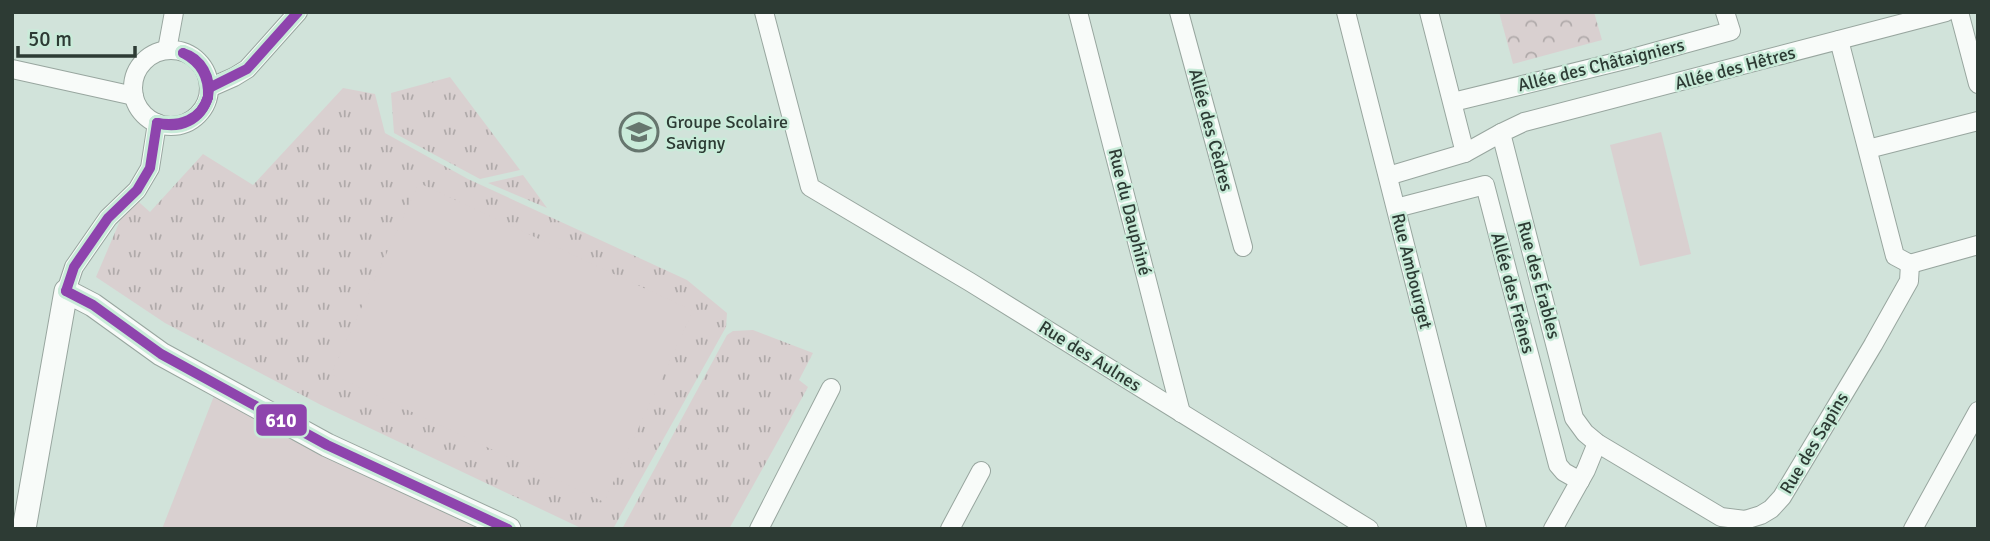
<svg xmlns="http://www.w3.org/2000/svg" width="1990" height="541" viewBox="0 0 1990 541" font-family="Signika,sans-serif">
  <defs>
    <pattern id="grass-tufts" width="24" height="20" patternUnits="userSpaceOnUse" patternTransform="scale(1.75)"><rect width="24" height="20" fill="#d9d0d0"/><path d="M3 7l-1-3M5 7V3M7 7l1-3M15 17l-1-3M17 17v-4M19 17l1-3" fill="none" stroke="#b0aaaa"/></pattern>
    <pattern id="park-crowns" width="20" height="18" patternUnits="userSpaceOnUse" patternTransform="scale(1.75)"><rect width="20" height="18" fill="#d9d0d0"/><path d="M2 6a3 3 0 1 1 6 0M12 15a3 3 0 1 1 6 0" fill="none" stroke="#b0aaaa"/></pattern>
  </defs>
  <rect width="100%" height="100%" fill="#d1e3da"/>
  <!-- grass -->
  <g fill="url(#grass-tufts)">
    <polygon points="450,77 520,170 480,179 394,133 391,93"/>
    <polygon points="343,88 375,94 385,133 468,179 687,280 727,313 726,327 613,529 583,529 321,405 165,323 96,277 131,195 150,212 203,154 253,185"/>
    <polygon points="523,175 547,208 488,183"/>
    <polygon points="753,330 813,353 799,380 808,387 729,529 622,529 727,335 733,331"/>
  </g>
  <!-- park -->
  <polygon fill="url(#park-crowns)" points="1594,12 1602,40 1513,64 1499,12"/>
  <!-- garden -->
  <g fill="#d9d0d0">
    <polygon points="1661,132 1691,254 1640,266 1610,145"/>
    <polygon points="419,183 693,311 604,502 331,374"/>
    <polygon points="214,396 486,529 162,529"/>
  </g>
  <g fill="none" stroke-linecap="round" stroke-linejoin="round">
    <defs>
      <g id="minor">
        <polyline points="764,12 810,187 970,282 1369,529"/>
        <polyline points="1078,12 1181,413"/>
        <polyline points="1179,12 1243,247"/>
        <polyline points="1346,12 1477,529"/>
        <polyline points="1429,12 1465,153"/>
        <polyline points="1959,12 1978,84"/>
        <polyline points="1839,40 1895,256 1910,264"/>
        <polyline points="167,50 174,12"/>
        <circle cx="171" cy="88" r="38"/>
        <polyline points="12,69 134,96"/>
        <polyline points="209,88 234,77 247,69 298,12"/>
        <polyline points="1453,102 1629,59 1731,31 1725,12"/>
        <polyline points="1868,149 1978,121"/>
        <polyline points="1388,176 1465,153 1501,133"/>
        <polyline points="1396,208 1485,185 1558,465 1564,472 1580,481"/>
        <polyline points="1910,264 1909,281 1873,345 1782,497 1771,509 1761,515 1745,520 1721,517 1597,443 1585,433 1574,418 1501,133 1524,122 1946,12"/>
        <polyline points="1910,264 1978,245"/>
        <polyline points="66,291 74,267 108,218 137,190 150,168 157,123"/>
        <polyline points="759,529 831,388"/>
        <polyline points="950,529 981,471"/>
        <polyline points="1553,529 1586,470 1597,443"/>
        <polyline points="1913,529 1978,411"/>
      </g>
      <polyline id="tertiary" points="24,529 66,291 93,305 161,354 327,445 509,529"/>
    </defs>
    <!-- minor casing -->
    <use href="#minor" stroke="#98a69f" stroke-width="20"/>
    <!-- tertiary casing -->
    <use href="#tertiary" stroke="#98a69f" stroke-width="25"/>
    <!-- minor -->
    <use href="#minor" stroke="#f8fbf9" stroke-width="18"/>
    <!-- tertiary -->
    <use href="#tertiary" stroke="#f8fbf9" stroke-width="23"/>
    <defs>
      <g id="bus-1">
        <path d="M183 53C201 58 212 78 208 97"/>
        <path d="M183 53C201 63 209 76 208 97"/>
        <polyline points="209,88 247,69 298,12"/>
        <path d="M157 123C180 127 201 120 208 97"/>
        <path d="M157 123C180 130 201 120 208 97"/>
        <polyline points="66,291 93,305 161,354 327,445 508,529"/>
        <polyline points="66,291 74,267 108,218 137,190 150,168 157,123"/>
      </g>
    </defs>
    <!-- bus-1 casing -->
    <use href="#bus-1" stroke="#c9ebd9" stroke-width="16"/>
    <!-- bus-1 -->
    <use href="#bus-1" stroke="#8e44ad" stroke-width="10"/>
  </g>
  <!-- icons -->
  <defs>
    <symbol id="school-ring" viewBox="-11 -11 22 22"><circle r="9.5" fill="#c9ebd9" stroke="#66766e" stroke-width="1.5"/><path d="M0-5L7-2L0 1L-7-2ZM-4 1L0 2.5L4 1V4Q0 6-4 4Z" fill="#66766e"/></symbol>
  </defs>
  <g fill-rule="evenodd">
    <use href="#school-ring" x="617" y="110" width="44" height="44"/>
  </g>
  <g text-anchor="middle" stroke-width="5" stroke-linejoin="round" paint-order="stroke">
    <!-- street labels -->
    <g font-size="18" fill="#2d3b34" stroke="#c9ebd9">
      <text transform="translate(1601 65) rotate(-14)" y="6">Allée des Châtaigniers</text>
      <text transform="translate(1735 68) rotate(-15)" y="6">Allée des Hêtres</text>
      <text transform="translate(1211 130) rotate(75)" y="6">Allée des Cèdres</text>
      <text transform="translate(1130 212) rotate(76)" y="6">Rue du Dauphiné</text>
      <text transform="translate(1412 271) rotate(76)" y="6">Rue Ambourget</text>
      <text transform="translate(1539 280) rotate(75)" y="6">Rue des Érables</text>
      <text transform="translate(1513 293) rotate(75)" y="6">Allée des Frênes</text>
      <text transform="translate(1090 356) rotate(32)" y="6">Rue des Aulnes</text>
      <text transform="translate(1814 443) rotate(-59)" y="6">Rue des Sapins</text>
    </g>
    <!-- poi labels -->
    <g font-size="18" fill="#2d3b34" stroke="#c9ebd9" text-anchor="start">
      <text x="666" y="128">Groupe Scolaire<tspan x="666" dy="21">Savigny</tspan></text>
    </g>
  </g>
  <rect stroke="#c9ebd9" stroke-width="2.5" x="255" y="403" width="53" height="34" rx="7" fill="#8e44ad"/>
  <g font-size="19" text-anchor="middle" font-weight="bold" fill="#fff">
    <text x="281" y="427">610</text>
  </g>
  <!-- border -->
  <rect width="1990" height="541" fill="none" stroke="#2d3b34" stroke-width="28"/>
  <!-- scale -->
  <path d="M18 46v10h117v-10" fill="none" stroke="#2d3b34" stroke-width="3.5"/>
  <text x="28" y="46" font-size="21" fill="#2d3b34" stroke="#c9ebd9" stroke-width="5" paint-order="stroke">50 m</text>
</svg>
